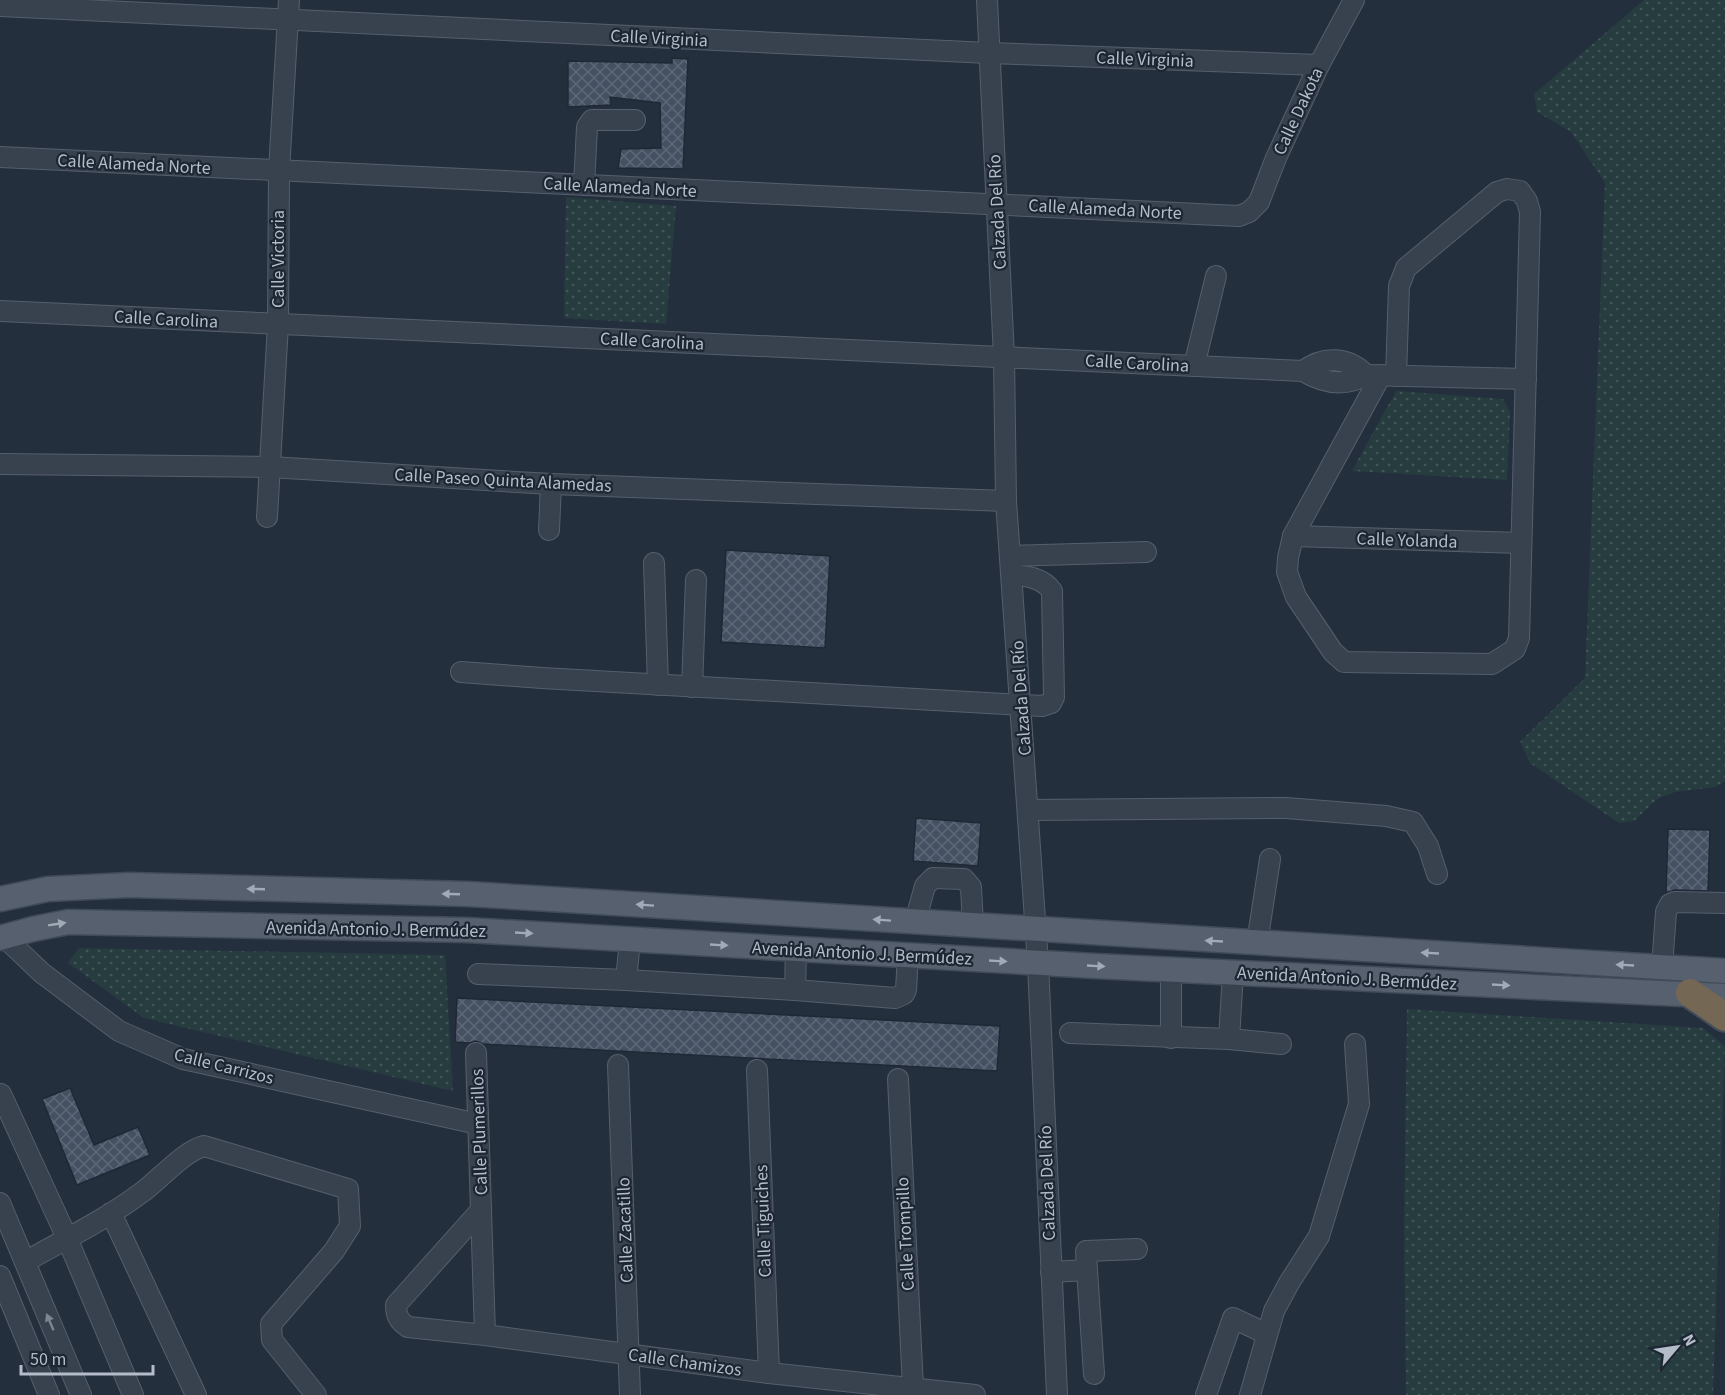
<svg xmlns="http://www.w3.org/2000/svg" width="1725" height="1395" viewBox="0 0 1725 1395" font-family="'Source Sans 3',sans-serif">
  <defs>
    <pattern id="grass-dots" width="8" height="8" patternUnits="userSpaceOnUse" patternTransform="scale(1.5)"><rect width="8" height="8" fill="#263c3f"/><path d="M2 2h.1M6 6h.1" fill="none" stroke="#435659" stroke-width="1.8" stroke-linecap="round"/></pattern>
    <pattern id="building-cross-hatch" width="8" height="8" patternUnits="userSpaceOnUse" patternTransform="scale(1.5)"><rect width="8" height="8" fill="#455162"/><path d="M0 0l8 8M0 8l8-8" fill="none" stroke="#5d6877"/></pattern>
  </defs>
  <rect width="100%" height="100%" fill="#242f3e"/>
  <!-- grass -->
  <g fill="url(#grass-dots)">
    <polygon points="1644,0 1725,0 1725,781 1715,787 1675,792 1657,799 1634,821 1619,823 1530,763 1520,742 1585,678 1605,183 1571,132 1537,112 1534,94"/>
    <polygon points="566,197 676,206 666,324 564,318"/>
    <polygon points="1396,391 1503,399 1510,412 1507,480 1352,471"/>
    <polygon points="79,948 445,955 453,1091 144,1018 68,963"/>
    <polygon points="1407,1009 1703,1028 1725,1046 1713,1395 1406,1395 1404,1229"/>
  </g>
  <!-- building -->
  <g fill="url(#building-cross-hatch)" stroke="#1f2835" stroke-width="1.5">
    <polygon points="672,58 688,59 683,169 618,168 621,149 661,148 660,103 610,97 611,105 568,107 568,61 672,63"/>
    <polygon points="726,550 830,556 825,648 721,642"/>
    <polygon points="916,818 981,823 978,866 913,861"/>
    <polygon points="1668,829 1710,830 1708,891 1675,890 1666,893"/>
    <polygon points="457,998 1000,1026 997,1071 483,1044 476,1041 469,1043 455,1042"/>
    <polygon points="70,1088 94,1145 138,1127 150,1155 77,1185 42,1099"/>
  </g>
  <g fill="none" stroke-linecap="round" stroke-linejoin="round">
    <defs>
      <g id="minor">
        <polyline points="987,0 1004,357 1006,501 1038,963 1057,1395"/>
        <polyline points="0,6 989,53 1319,65"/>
        <polyline points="0,157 1239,216 1249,212 1259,202 1276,158 1319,65 1354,0"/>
        <polyline points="584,185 587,127 592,120 635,120"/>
        <path d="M0 311 1303 371C1323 383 1345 387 1366 375L1526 379"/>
        <polyline points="1194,366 1216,276"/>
        <path d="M1303 371C1323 356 1348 356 1366 375"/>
        <polyline points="1381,375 1293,536 1288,558 1287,572 1296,597 1333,652 1344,662 1492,664 1515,649 1519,638 1530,212 1527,201 1520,191 1507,189 1497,192 1406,268 1399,286 1396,376"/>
        <polyline points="0,464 270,467 551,484 1006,501"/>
        <polyline points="267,517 278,324 279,171 289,0"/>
        <polyline points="549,530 551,484"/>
        <polyline points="1293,536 1521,543"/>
        <polyline points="1011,556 1146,552"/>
        <polyline points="654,563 658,685"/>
        <path d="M461 672 542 678 1042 706 1051 703 1054 697 1052 591C1043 578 1027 576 1012 575"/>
        <polyline points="692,687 696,580"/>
        <polyline points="1029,810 1286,808 1386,816 1413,822 1428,846 1437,874"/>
        <polyline points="915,922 925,886 933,878 964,879 971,887 973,925"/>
        <polyline points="4,937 42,973 119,1031 183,1059 478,1124"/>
        <polyline points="630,940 626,980 795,990 895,998 904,994 906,990 908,956"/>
        <polyline points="1257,943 1270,859"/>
        <polyline points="1662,967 1666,912 1670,904 1675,902 1725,903"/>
        <polyline points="1171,970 1171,1038"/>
        <polyline points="478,974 626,980"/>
        <polyline points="795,990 796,949"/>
        <polyline points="1070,1033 1229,1039 1281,1044"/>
        <polyline points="1229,1039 1233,973"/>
        <polyline points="476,1053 485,1335"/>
        <polyline points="618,1065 630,1395"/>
        <polyline points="757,1070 769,1373"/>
        <polyline points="898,1079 913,1388"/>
        <polyline points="1,1094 67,1238 133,1395"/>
        <polyline points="0,1203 81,1395"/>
        <path d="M481 1210 396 1305C396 1316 399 1321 408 1327L485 1335 769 1373 975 1395"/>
        <polyline points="111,1213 196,1395"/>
        <path d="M25 1262C63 1240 105 1220 141 1193 158 1181 184 1151 204 1146L348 1189 350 1226 334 1251 271 1324 272 1340 316 1395"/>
        <polyline points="1087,1270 1086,1251 1137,1249"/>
        <polyline points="1051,1272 1087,1270 1094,1374"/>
        <polyline points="0,1276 49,1395"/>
        <polyline points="1206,1395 1233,1318 1267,1334"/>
        <polyline points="1250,1395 1274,1311 1289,1283 1319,1236 1359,1104 1355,1044"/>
      </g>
      <g id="major">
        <polyline points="0,899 48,889 129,885 468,894 1725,971"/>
        <polyline points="0,938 33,929 68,922 467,930 1095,966 1725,996"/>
      </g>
      <polyline id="highway" points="1690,993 1725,1017"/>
    </defs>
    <!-- minor casing -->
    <use href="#minor" stroke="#565f6c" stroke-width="22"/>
    <!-- major casing -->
    <use href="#major" stroke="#414a57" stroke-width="27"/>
    <!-- highway casing -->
    <use href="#highway" stroke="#434c59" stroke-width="32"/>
    <!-- minor -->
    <use href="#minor" stroke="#38414e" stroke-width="20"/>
    <!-- major -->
    <use href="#major" stroke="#56606e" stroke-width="24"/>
    <!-- highway -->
    <use href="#highway" stroke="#746855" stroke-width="28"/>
  </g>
  <!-- one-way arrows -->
  <defs><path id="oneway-solid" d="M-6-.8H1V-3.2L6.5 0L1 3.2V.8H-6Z" transform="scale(1.5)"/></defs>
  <g fill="#a1aab7">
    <use href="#oneway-solid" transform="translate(256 889) rotate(-178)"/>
    <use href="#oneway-solid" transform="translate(451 894) rotate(-178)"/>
    <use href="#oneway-solid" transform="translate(645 905) rotate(-176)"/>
    <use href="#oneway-solid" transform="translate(882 920) rotate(-176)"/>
    <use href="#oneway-solid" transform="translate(57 924) rotate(-9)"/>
    <use href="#oneway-solid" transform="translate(524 933) rotate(3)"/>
    <use href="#oneway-solid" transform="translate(1214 941) rotate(-177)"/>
    <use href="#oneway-solid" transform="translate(719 945) rotate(3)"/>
    <use href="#oneway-solid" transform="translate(1430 953) rotate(-177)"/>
    <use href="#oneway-solid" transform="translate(998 961) rotate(3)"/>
    <use href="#oneway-solid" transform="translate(1625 965) rotate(-177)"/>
    <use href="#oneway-solid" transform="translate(1096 966) rotate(3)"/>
    <use href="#oneway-solid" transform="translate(1501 985) rotate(3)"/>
  </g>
  <use fill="#7c8592" href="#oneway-solid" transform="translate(50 1322) rotate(-113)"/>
  <g text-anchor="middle" stroke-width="4.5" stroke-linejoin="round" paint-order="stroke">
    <!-- street labels -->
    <g font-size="18" fill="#b4bcc9" stroke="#1d2633">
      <text transform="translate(659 38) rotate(3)" y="6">Calle Virginia</text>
      <text transform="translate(1145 59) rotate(2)" y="6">Calle Virginia</text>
      <text transform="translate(1298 111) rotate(-65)" y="6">Calle Dakota</text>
      <text transform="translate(134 164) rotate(3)" y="6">Calle Alameda Norte</text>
      <text transform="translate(620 187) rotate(3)" y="6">Calle Alameda Norte</text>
      <text transform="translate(1105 209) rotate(3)" y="6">Calle Alameda Norte</text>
      <text transform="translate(997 212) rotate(-93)" y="6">Calzada Del Río</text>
      <text transform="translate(278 259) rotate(-90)" y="6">Calle Victoria</text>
      <text transform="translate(166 319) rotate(3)" y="6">Calle Carolina</text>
      <text transform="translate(652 341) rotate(3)" y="6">Calle Carolina</text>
      <text transform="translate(1137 363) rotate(3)" y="6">Calle Carolina</text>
      <text transform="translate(503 480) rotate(3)" y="6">Calle Paseo Quinta Alamedas</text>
      <text transform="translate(1407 540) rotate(2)" y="6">Calle Yolanda</text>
      <text transform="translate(1021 698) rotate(-94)" y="6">Calzada Del Río</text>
      <text transform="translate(376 929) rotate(1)" y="6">Avenida Antonio J. Bermúdez</text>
      <text transform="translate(862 953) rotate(3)" y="6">Avenida Antonio J. Bermúdez</text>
      <text transform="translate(1347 978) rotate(3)" y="6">Avenida Antonio J. Bermúdez</text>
      <text transform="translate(224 1066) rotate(14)" y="6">Calle Carrizos</text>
      <text transform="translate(479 1132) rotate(-92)" y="6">Calle Plumerillos</text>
      <text transform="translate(1047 1183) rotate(-92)" y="6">Calzada Del Río</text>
      <text transform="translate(763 1221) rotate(-92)" y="6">Calle Tiguiches</text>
      <text transform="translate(625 1230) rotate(-92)" y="6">Calle Zacatillo</text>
      <text transform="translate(905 1234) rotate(-93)" y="6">Calle Trompillo</text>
      <text transform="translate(685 1362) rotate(8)" y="6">Calle Chamizos</text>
    </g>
  </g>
  <!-- north arrow -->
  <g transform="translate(1677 1347) rotate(61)" stroke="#1d2633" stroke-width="4.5" paint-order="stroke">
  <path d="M0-4.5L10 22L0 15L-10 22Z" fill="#b4bcc9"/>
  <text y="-9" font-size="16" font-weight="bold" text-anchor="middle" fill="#b4bcc9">N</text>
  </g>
  <!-- scale -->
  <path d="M21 1365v9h132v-9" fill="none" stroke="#b4bcc9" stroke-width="3"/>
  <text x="30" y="1365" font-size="18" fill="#b4bcc9" stroke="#1d2633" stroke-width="4.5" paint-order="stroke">50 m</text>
</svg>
